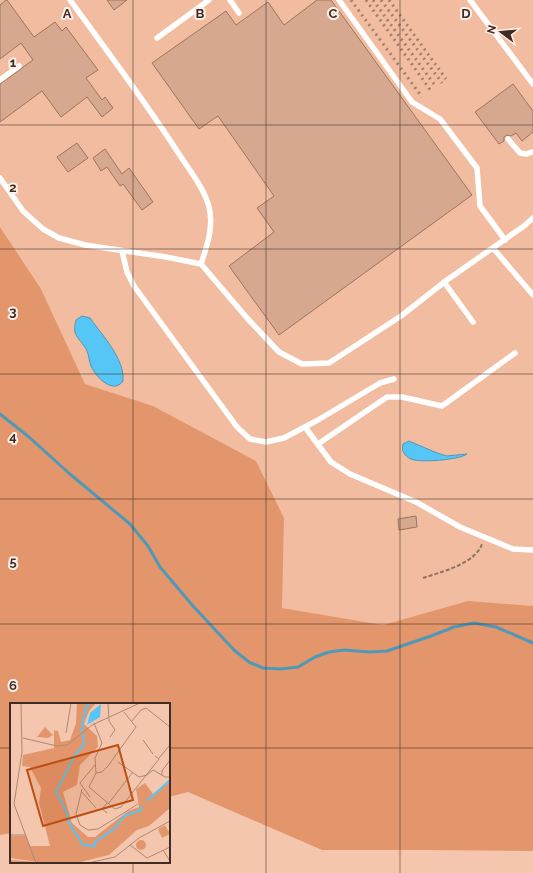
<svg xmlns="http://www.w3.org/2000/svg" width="533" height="873" viewBox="0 0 533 873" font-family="Raleway,sans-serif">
  <rect width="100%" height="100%" fill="#f5c6ae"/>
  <!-- built -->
  <polygon fill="#f1bc9f" points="0,0 533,0 533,606 468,601 383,625 282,608 284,518 256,461 153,406 85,384 41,289 0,227"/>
  <!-- green -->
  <polygon fill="#e3966b" points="0,227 41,289 85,384 153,406 256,461 284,518 282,608 383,625 468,601 533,606 533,851 425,850 322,850 188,792 169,797 169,704 11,704 11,833 0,835"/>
  <!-- water -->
  <g fill="#56c6f6" stroke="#4f98b7">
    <path d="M82 316 90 318C102 335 125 359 123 381 113 395 96 377 91 366 89 361 89 356 87 351 84 344 77 339 75 332 74 329 75 324 76 320Z"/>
    <path d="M409 441 437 453 447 456 467 454C459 460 420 463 411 459 404 456 401 450 403 444Z"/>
  </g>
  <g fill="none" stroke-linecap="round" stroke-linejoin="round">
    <!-- stream -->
    <polyline stroke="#4f98b7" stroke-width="3" points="0,414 29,437 71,475 130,524 148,546 160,567 193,606 234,650 249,662 263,668 281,669 298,667 315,657 329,652 344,650 369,652 387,651 431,636 454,627 474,623 496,627 533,643"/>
  </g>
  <!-- building -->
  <g fill="#d6a890" stroke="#9f745d">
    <polygon points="6,0 7,0 34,37 55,22 62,31 66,27 98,70 86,78 102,100 105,97 113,108 102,117 87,97 61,117 42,91 0,122 0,84 33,60 21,43 0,59 0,5"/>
    <polygon points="107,0 127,0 114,10"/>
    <polygon points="317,0 331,0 472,195 279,335 229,266 274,232 257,208 274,196 218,116 199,129 152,63 226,11 236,25 268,2 284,25"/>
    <polygon points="513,84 533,111 533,132 522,141 516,133 511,136 507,135 504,137 504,141 499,144 475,112"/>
    <polygon points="77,143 88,158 68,172 57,157"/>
    <polygon points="105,149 122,174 129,168 153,202 142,210 123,184 120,186 107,167 101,171 93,158"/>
    <polygon points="416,516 417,527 399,530 398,519"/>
  </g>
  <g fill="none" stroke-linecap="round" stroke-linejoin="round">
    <!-- path -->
    <path stroke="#917262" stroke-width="2" stroke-dasharray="4 2" stroke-linecap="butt" d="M423 578C441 572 475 564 482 544"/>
    <!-- service -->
    <g stroke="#fff" stroke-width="5.5">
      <path d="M70 0C107 51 145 101 179 154 190 171 204 188 209 207 214 226 207 246 201 264"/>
      <polyline points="230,0 239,13"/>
      <polyline points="339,0 412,102 440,119 477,168 480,206 505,240"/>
      <polyline points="470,0 533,84"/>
      <polyline points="157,38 209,0"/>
      <polyline points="0,80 19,66"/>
      <polyline points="508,139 520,153 526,154 533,152"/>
      <polyline points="0,178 23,211 43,229 59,238 85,245 166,257 201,264 247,318 279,352 302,364 329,363 401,316 447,280 524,226 533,218"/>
      <polyline points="493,248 533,295"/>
      <polyline points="122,251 127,272 134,286 237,427 250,439 266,442 284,438 318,420 380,383 394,379"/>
      <polyline points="444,282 473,322"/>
      <polyline points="305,427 331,462 350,474 416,502 460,527 513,549 533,550"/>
      <polyline points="318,444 387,397 402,397 442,406 515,353"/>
    </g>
    <!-- rail -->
    <g stroke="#a2806f" stroke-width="3" stroke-dasharray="2 4" stroke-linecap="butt">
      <polyline points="351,0 422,97"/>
      <polyline points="366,0 431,91"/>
      <polyline points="373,0 436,87"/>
      <polyline points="381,0 442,83"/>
      <polyline points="389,0 446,79"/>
    </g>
  </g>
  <!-- grid -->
  <path fill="none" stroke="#3f2d24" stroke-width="1" stroke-opacity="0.55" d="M133 0V704M266 0V873M400 0V873M0 125H533M0 249H533M0 374H533M0 499H533M0 624H533M0 748H11M169 748H533M133 862V873"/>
  <!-- overview -->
  <g transform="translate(10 703)">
    <rect width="160" height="160" fill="#f5c6ae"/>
    <path d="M67 0H86L79 8 74 21 87 33 88 44 70 62 67 82 53 89 62 120 78 134H85L118 108 129 104 126 86 135 80 143 91 160 79V105L139 123 127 127 99 152 66 160H0V157L29 159 0 155V133H16L20 143H40L29 100 31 85 20 64 12 63 13 52 44 45V27L48 28 51 39 60 37 66 20ZM35 24 43 32 38 35 27 34ZM155 122 160 131 152 135 148 126ZM126 142a5 5 0 1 1 10 0a5 5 0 1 1-10 0Z" fill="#e3966b"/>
    <path d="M91 1 90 14 77 22 80 10Z" fill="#56c6f6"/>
    <path fill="none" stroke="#56c6f6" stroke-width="2" d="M71 29 76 4 80 0M73 31 74 42 65 52 46 89 57 109 59 120 73 142 85 143V139L105 125 114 113 131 107V103M137 98 160 77"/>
    <path fill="none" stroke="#ac8977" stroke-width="1" d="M11 0 12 49 4 101 26 160M98 0 99 18 105 27 100 34M122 18 131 7 136 5 160 24M84 20 92 40 85 55 86 70 79 84 105 106 111 104 149 56 145 53M56 30 61 0M13 35 47 43 57 42 82 22 130 0M133 37 143 51M149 55 160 42M108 59 129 74 137 72 143 67 155 74H160M86 70 92 69 98 63 126 24 114 9M152 72V68L160 57M72 86 66 111 70 122 78 127 88 126 128 101M71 88 86 105M80 94 70 80 85 62M97 100 92 106 97 110M98 101 123 69M0 132H16M120 142 137 155 160 144M153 147 160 158M78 160 105 154 129 135 160 118"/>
    <path fill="#be4e12" fill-opacity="0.15" stroke="#be4e12" stroke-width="2" d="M108 42 123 97 33 123 17 67Z"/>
    <rect width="160" height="160" fill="none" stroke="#3f2d24" stroke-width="2"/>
  </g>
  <g font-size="13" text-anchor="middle" font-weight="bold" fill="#3f2d24" stroke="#feefe8" stroke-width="4" stroke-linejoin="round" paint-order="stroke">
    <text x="67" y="18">A</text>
    <text x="200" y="18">B</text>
    <text x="333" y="18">C</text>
    <text x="466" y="18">D</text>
    <text x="13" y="67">1</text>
    <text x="13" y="192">2</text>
    <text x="13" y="316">3</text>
    <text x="13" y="441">4</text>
    <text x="13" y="566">5</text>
    <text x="13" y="690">6</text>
  </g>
  <!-- north arrow -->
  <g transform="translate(501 32) rotate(286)" stroke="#feefe8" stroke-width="3" paint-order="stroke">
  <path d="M0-3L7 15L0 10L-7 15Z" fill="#3f2d24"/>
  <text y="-6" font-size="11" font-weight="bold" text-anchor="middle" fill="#3f2d24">N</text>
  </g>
</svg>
